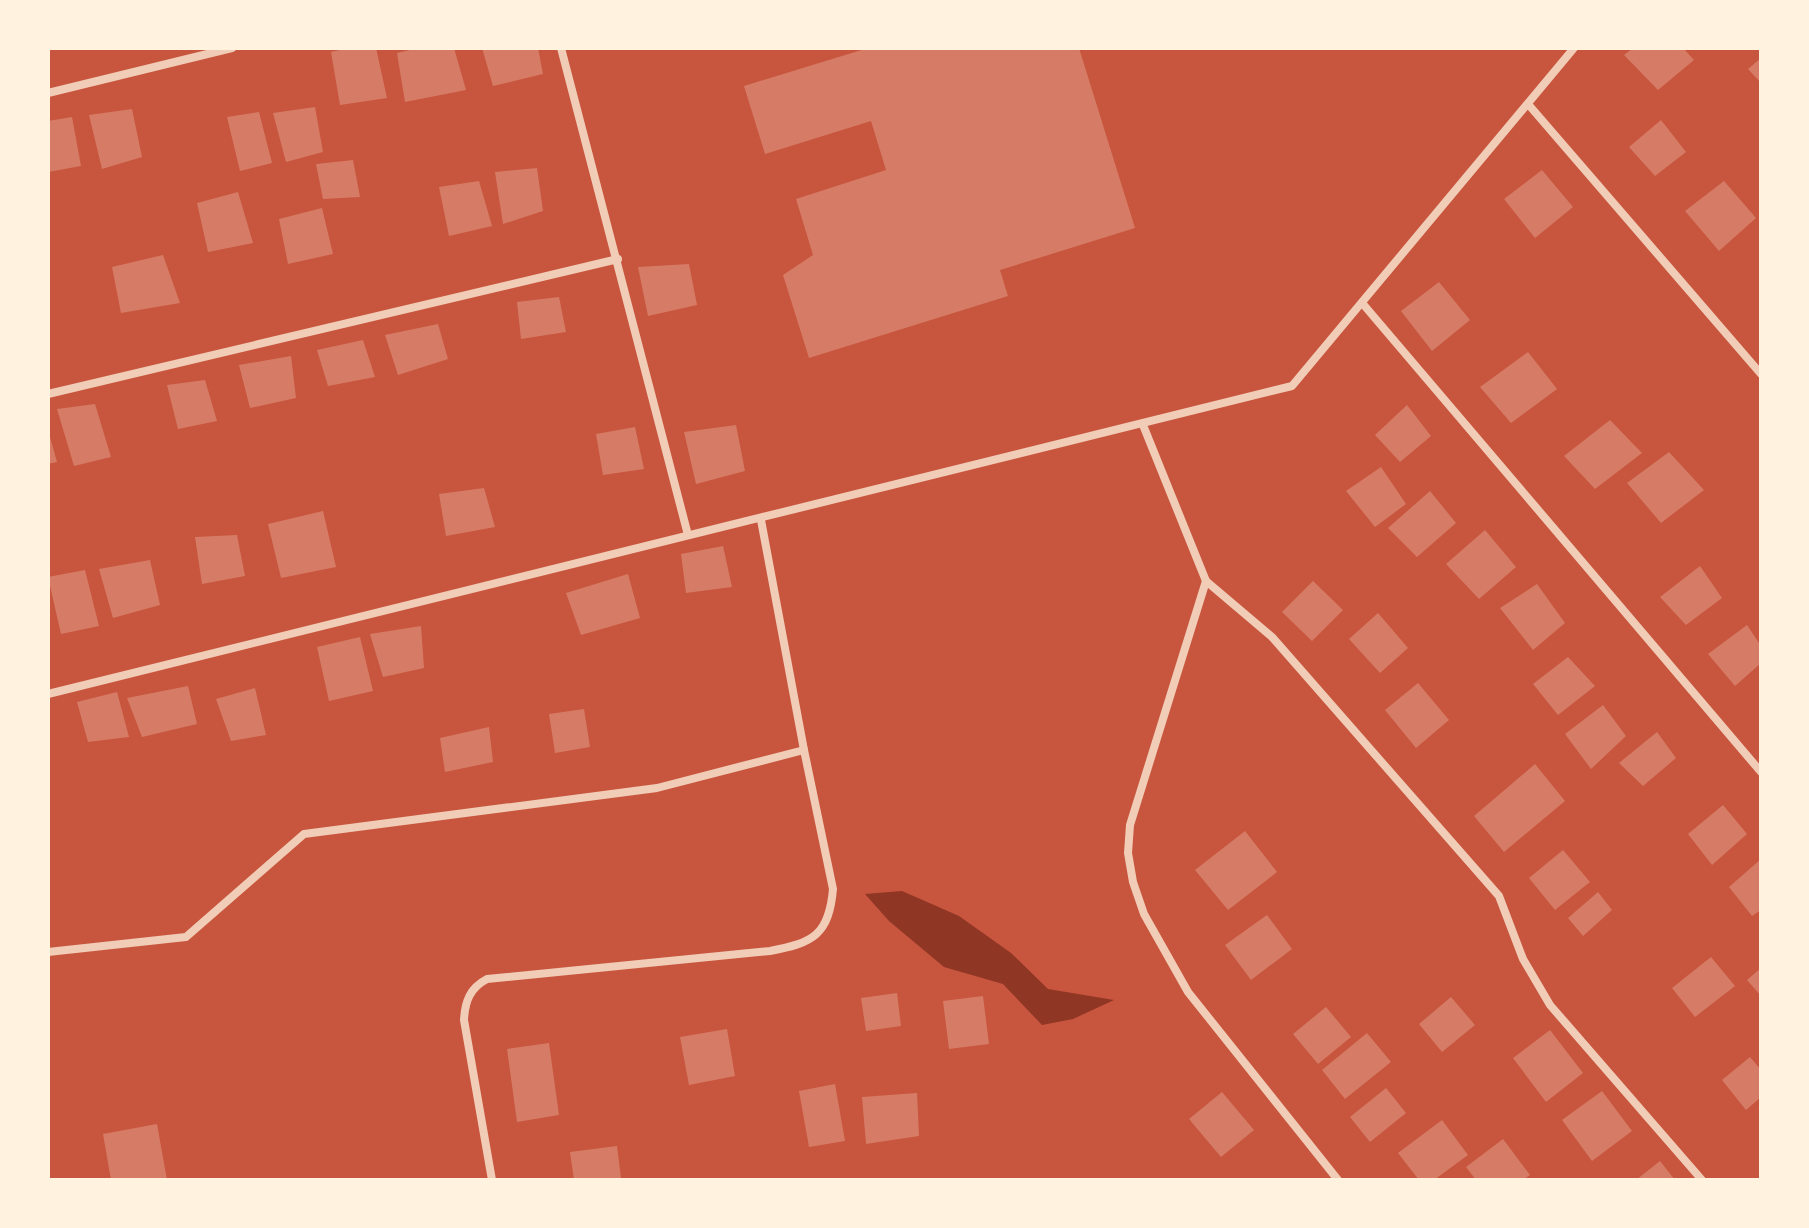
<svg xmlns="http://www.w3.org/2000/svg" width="1809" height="1228" viewBox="0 0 1809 1228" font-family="'PT Sans',sans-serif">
  <rect width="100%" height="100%" fill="#c8553d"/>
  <!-- water -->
  <polygon fill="#8f3625" points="902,891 959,916 1011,953 1048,989 1114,1000 1073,1019 1042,1025 1003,984 944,967 889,921 865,894"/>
  <!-- building -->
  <g fill="#d67c66">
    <polygon points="348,48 376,48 387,98 340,105 331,52"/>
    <polygon points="418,48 454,48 466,90 405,102 397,53"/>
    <polygon points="482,48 538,48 543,74 493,86"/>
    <polygon points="868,48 1079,48 1135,228 1000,270 1008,296 809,358 783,275 813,255 796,199 886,170 871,121 765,154 744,86"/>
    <polygon points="1633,48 1683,48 1694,60 1658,90 1624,55"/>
    <polygon points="1761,58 1761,83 1748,69"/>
    <polygon points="315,107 323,152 286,162 273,113"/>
    <polygon points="132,109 142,157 102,169 89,115"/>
    <polygon points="259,112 272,163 240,171 227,117"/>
    <polygon points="72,117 81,166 48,172 48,121"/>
    <polygon points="1661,120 1686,152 1655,176 1629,147"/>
    <polygon points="353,160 360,197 323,199 316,164"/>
    <polygon points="537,168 543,211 503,224 495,172"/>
    <polygon points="1542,170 1573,207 1535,238 1504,199"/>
    <polygon points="479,181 492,226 449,236 439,187"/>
    <polygon points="1724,181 1756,218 1719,251 1685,211"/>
    <polygon points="238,192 253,243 208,252 197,203"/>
    <polygon points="322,208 333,254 288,264 279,219"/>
    <polygon points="163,255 180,303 121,313 112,267"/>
    <polygon points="689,264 697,305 648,316 638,267"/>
    <polygon points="1439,282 1470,320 1432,351 1401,311"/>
    <polygon points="559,297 566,332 521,339 517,302"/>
    <polygon points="438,324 448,359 398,375 385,335"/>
    <polygon points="363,340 375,377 328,386 317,350"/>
    <polygon points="1528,352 1557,389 1511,423 1480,387"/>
    <polygon points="291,356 296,398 250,408 239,365"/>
    <polygon points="205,380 217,421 178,429 167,385"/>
    <polygon points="95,404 111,457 74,466 57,409"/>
    <polygon points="1407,405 1431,436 1400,462 1375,435"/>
    <polygon points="1610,420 1642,453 1595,489 1564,456"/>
    <polygon points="736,425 745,471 696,484 684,432"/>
    <polygon points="635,427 644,469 603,475 596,434"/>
    <polygon points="48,430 57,462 48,464"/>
    <polygon points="1669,452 1704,490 1661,523 1627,483"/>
    <polygon points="1381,467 1406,504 1375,527 1346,491"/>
    <polygon points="484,488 495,527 446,536 439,494"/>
    <polygon points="1430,491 1456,523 1417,557 1388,528"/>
    <polygon points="323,511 336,567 281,578 268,524"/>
    <polygon points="1485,530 1516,567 1479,599 1446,564"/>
    <polygon points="237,535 245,576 202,584 195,537"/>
    <polygon points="723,546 732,587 686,593 681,554"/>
    <polygon points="150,560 160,605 113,618 99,569"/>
    <polygon points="1700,566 1722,598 1686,625 1660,597"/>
    <polygon points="85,570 99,626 61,634 48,577"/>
    <polygon points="628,574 640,618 581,635 566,593"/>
    <polygon points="1313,581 1343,610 1312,641 1282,612"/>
    <polygon points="1537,584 1565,623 1533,650 1500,608"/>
    <polygon points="1378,613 1408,648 1380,673 1349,639"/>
    <polygon points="1747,625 1761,646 1761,663 1735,686 1708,654"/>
    <polygon points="421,626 424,668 383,677 370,634"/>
    <polygon points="360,637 373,691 329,701 317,647"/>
    <polygon points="1568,657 1595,686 1558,715 1533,684"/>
    <polygon points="1418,683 1449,720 1416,748 1385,710"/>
    <polygon points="188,686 197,724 142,737 127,698"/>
    <polygon points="255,688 266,735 231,741 216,699"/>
    <polygon points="117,692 129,737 88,742 77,702"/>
    <polygon points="1603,705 1626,736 1591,769 1565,734"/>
    <polygon points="584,709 590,747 555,753 549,714"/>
    <polygon points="489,727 493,762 445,772 440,738"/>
    <polygon points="1657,732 1676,758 1643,786 1619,763"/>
    <polygon points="1535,764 1565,801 1504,852 1474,816"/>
    <polygon points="1723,805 1747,834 1712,865 1688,834"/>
    <polygon points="1245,831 1277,872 1228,910 1195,870"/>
    <polygon points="1563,850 1590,882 1555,910 1529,878"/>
    <polygon points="1761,859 1761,910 1752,916 1729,887"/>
    <polygon points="1598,892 1612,910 1583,936 1568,918"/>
    <polygon points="1267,915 1292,949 1251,980 1225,945"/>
    <polygon points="1711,957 1735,986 1695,1017 1672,988"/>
    <polygon points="1761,968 1761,996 1747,980"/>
    <polygon points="897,993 901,1026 866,1031 861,998"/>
    <polygon points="983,996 989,1044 949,1049 943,1001"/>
    <polygon points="1451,997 1475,1025 1442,1052 1419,1024"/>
    <polygon points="1326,1007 1351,1037 1318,1064 1293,1034"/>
    <polygon points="727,1029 735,1076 689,1085 680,1037"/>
    <polygon points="1550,1030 1583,1073 1546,1102 1513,1058"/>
    <polygon points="1367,1033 1391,1062 1345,1099 1322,1070"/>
    <polygon points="549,1043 559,1115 517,1122 507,1049"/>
    <polygon points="1750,1057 1761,1070 1761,1097 1746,1110 1722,1080"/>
    <polygon points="835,1084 845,1141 809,1147 799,1091"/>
    <polygon points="1386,1088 1406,1113 1370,1142 1350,1117"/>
    <polygon points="1602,1091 1632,1131 1592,1161 1562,1120"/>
    <polygon points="1222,1092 1254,1130 1221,1157 1189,1119"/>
    <polygon points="917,1093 919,1136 866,1144 862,1097"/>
    <polygon points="1442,1120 1468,1155 1434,1180 1419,1180 1398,1153"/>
    <polygon points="157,1124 167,1180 111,1180 103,1134"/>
    <polygon points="1503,1139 1530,1175 1523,1180 1476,1180 1466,1167"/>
    <polygon points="617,1146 621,1178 574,1180 570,1152"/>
    <polygon points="1660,1161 1675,1180 1636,1180"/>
  </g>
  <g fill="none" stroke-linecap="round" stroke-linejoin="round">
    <!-- minor -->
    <g stroke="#f1ccb7" stroke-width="8">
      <polyline points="561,48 688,535"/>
      <polyline points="48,93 232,48"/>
      <polyline points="1528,104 1761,374"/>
      <polyline points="1363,304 1761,772"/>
      <polyline points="48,394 618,259"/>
      <polyline points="1143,425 1206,581 1272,637 1499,896 1523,959 1550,1005 1702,1180"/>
      <polyline points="1206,581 1130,825 1128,853 1133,882 1144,914 1188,992 1338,1180"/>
      <polyline points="48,694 1292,386 1574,48"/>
      <polyline points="48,952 186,937 304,834 657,788 804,750"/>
      <path d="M492 1180 464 1020C465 1001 470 988 487 979L770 951C813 943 829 935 833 889L804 750 761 520"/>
    </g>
  </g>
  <!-- border -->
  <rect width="1809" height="1228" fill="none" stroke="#fff3e0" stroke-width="100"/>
</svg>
